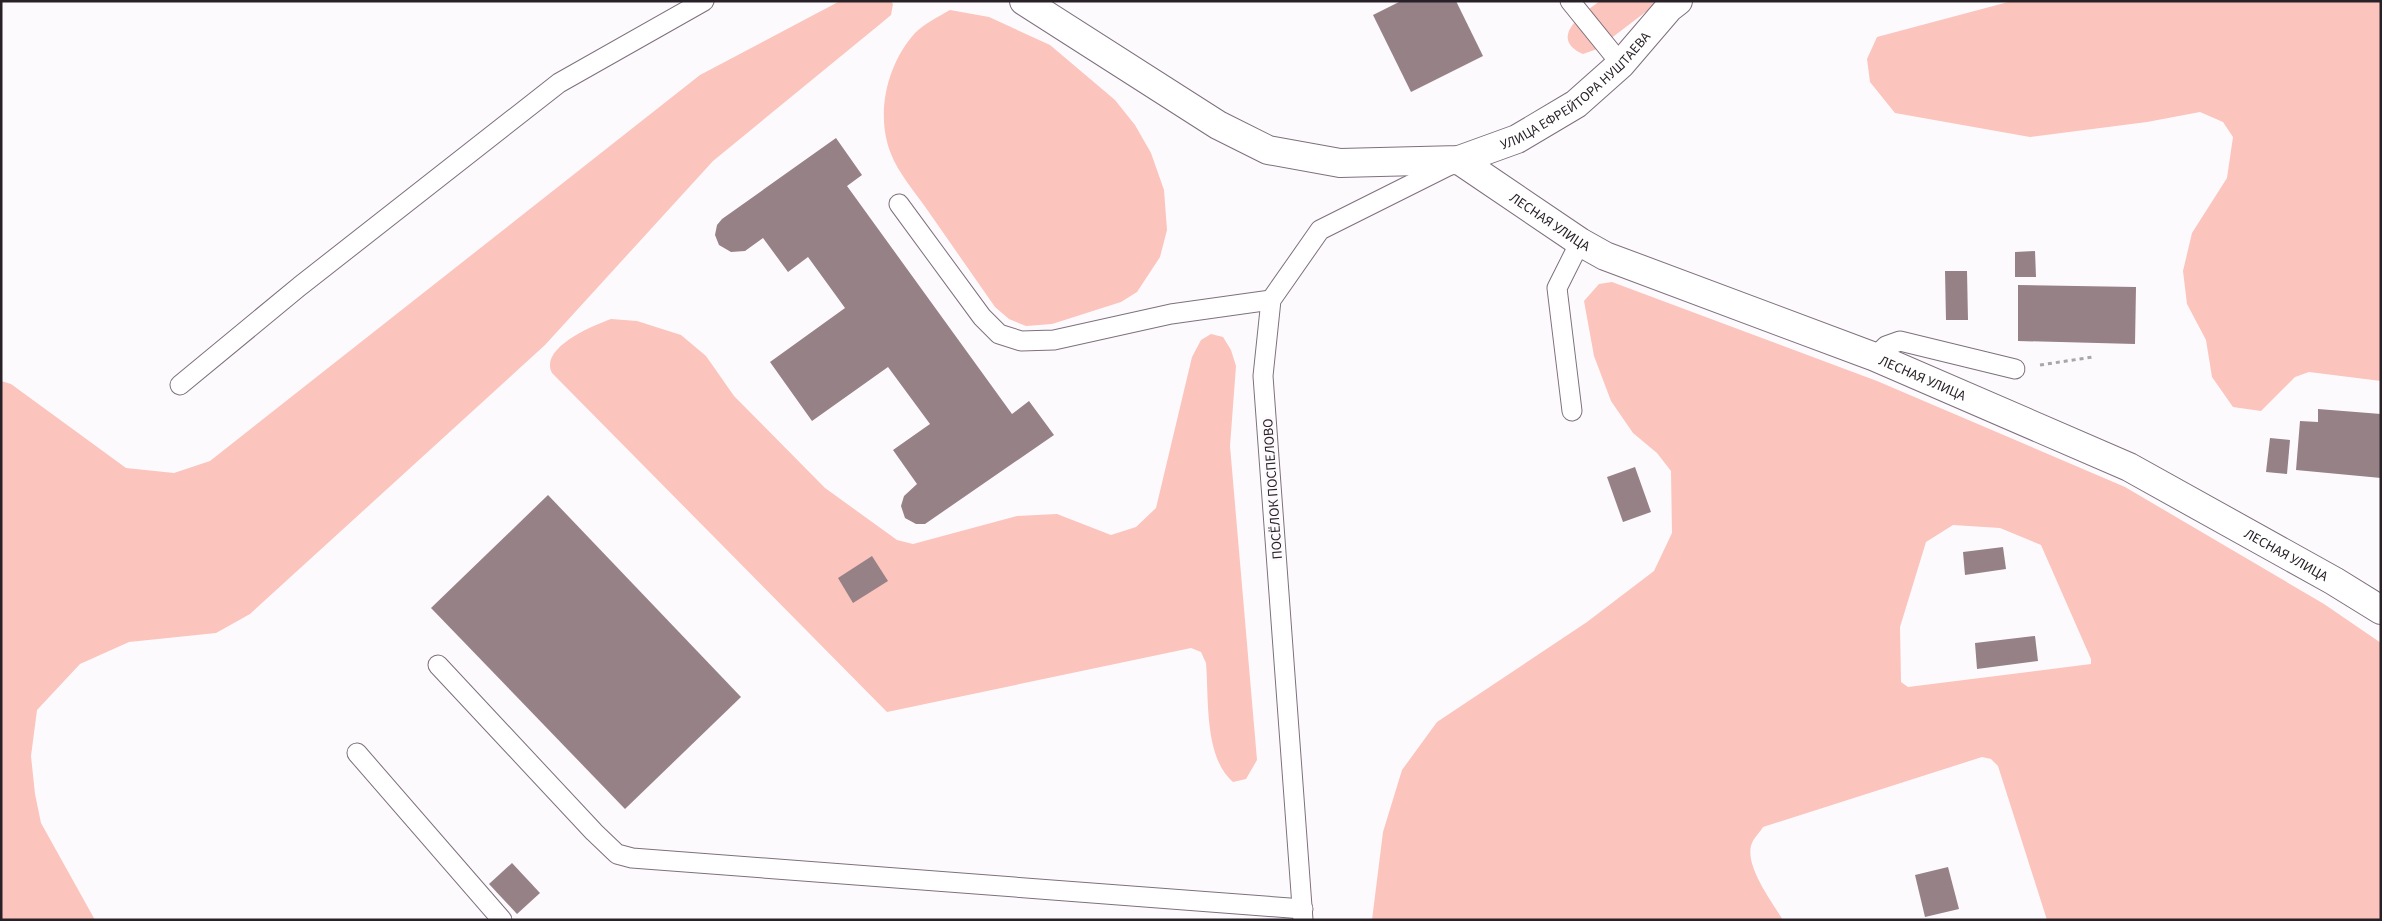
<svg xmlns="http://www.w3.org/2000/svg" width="2382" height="921" viewBox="0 0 2382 921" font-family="'Source Sans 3',sans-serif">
  <rect width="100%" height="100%" fill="#fdfafd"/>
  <!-- green -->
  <g fill="#fbc4bc" fill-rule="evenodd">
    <polygon points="840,1 891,1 893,4 891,15 879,25 713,161 545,345 250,614 216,633 129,642 80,664 37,710 31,756 35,794 41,823 95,920 1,920 1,381 11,384 126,468 174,473 210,461 700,75"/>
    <path d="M1600 1H1660L1597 49 1583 54C1548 38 1582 14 1600 1Z"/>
    <polygon points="2012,1 2381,1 2381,381 2309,372 2295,377 2261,411 2233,407 2212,377 2206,340 2187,304 2183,271 2192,233 2227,178 2233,137 2223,122 2200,112 2147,122 2030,137 1895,113 1870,82 1867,59 1877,37"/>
    <path d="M950 10 989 17 1050 45 1115 100 1135 125 1151 153 1164 190 1167 230 1160 257 1137 292 1121 302 1052 324 1026 326 1009 319 995 307C972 274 949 241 926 208 914 191 898 172 891 154 875 114 887 64 915 33 925 23 938 17 950 10Z"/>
    <path d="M1612 282 1877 381 2125 487 2324 604 2381 643V920H2047L1998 766 1991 759 1982 757 1763 827C1760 832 1754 838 1752 843 1743 864 1772 902 1783 920H1372L1383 832 1402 770 1437 722 1587 622 1654 571 1672 533 1671 471 1657 453 1633 433 1611 401 1594 356 1584 301 1599 284ZM1953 525 2000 528 2041 545 2091 659V664L1908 687 1901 682 1900 627 1926 542Z"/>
    <path d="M611 319 637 321 681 335 706 356 734 396 825 488 897 540 913 544 1017 516 1057 514 1111 535 1136 527 1156 508 1192 357 1201 340 1211 334 1223 337 1231 350 1236 366 1230 446 1257 760 1246 779 1233 782C1204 757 1209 699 1206 663L1201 652 1191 648 887 712 552 373C539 348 592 326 611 319Z"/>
  </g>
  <!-- building -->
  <g fill="#968187">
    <polygon points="1401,1 1456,1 1483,56 1411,92 1373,15"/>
    <polygon points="836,138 862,175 847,186 1012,414 1029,401 1054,435 925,524 916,524 905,518 901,506 904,496 917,484 893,450 930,424 888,367 812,421 770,362 845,308 808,257 788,272 763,238 745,251 731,252 719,245 715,235 717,225 722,219"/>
    <polygon points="2035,251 2036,277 2015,277 2015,252"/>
    <polygon points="1945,271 1967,271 1968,320 1946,320"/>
    <polygon points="2018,285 2136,287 2135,344 2018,341"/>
    <polygon points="2318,409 2381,414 2381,478 2296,470 2300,421 2318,422"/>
    <polygon points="2270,438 2290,440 2287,474 2266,472"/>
    <polygon points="1635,467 1651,512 1623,522 1607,477"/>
    <polygon points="548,495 741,697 625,809 431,608"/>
    <polygon points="2003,547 2006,569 1965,575 1963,552"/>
    <polygon points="872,556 888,581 853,603 838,578"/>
    <polygon points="2035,636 2038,661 1977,669 1975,643"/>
    <polygon points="512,863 540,893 517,914 489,884"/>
    <polygon points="1948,867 1959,909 1925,917 1915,875"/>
  </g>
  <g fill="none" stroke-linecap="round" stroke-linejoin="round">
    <defs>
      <g id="service">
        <polyline points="1570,1 1621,64"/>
        <polyline points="899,204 982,317 999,334 1021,341 1054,340 1171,314 1271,300"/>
        <polyline points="1875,357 1886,346 1900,341 2015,369"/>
        <polyline points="180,385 300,286 559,83 704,1"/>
        <polyline points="1572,411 1557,288 1580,242"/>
        <polyline points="438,665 594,832 617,854 632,858 1303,909"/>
        <polyline points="357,753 502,920"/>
        <polyline points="1303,920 1263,376 1271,300 1320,230 1454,163"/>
      </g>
      <g id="minor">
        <path id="s1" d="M1459 160 1580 242 1605 256 1875 357 2129 467 2334 581 2381 610"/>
      </g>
      <g id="secondary">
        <path id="s2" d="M1024 1 1218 125 1268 150 1340 163 1459 160 1517 139 1576 104 1621 64 1669 8 1678 1"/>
      </g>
    </defs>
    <!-- service casing -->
    <use href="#service" stroke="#7e707d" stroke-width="21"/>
    <!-- minor casing -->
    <use href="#minor" stroke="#7e707d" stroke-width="30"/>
    <!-- secondary casing -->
    <use href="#secondary" stroke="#7e707d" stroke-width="30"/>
    <!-- path -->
    <polyline stroke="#a9a5a9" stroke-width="3" stroke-dasharray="4 4" stroke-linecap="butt" points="2040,365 2093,357"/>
    <!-- service -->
    <use href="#service" stroke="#fff" stroke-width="19"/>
    <!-- minor -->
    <use href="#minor" stroke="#fff" stroke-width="28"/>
    <!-- secondary -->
    <use href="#secondary" stroke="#fff" stroke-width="28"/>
  </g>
  <g text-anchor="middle" stroke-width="5" stroke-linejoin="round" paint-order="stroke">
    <!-- street labels -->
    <g font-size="14" fill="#282228" stroke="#fdfafd">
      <text dy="5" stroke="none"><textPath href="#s2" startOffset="616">УЛИЦА ЕФРЕЙТОРА НУШТАЕВА</textPath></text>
      <text dy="5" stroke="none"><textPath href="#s1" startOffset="110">ЛЕСНАЯ УЛИЦА</textPath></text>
      <text dy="5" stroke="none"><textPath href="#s1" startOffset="515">ЛЕСНАЯ УЛИЦА</textPath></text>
      <text transform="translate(1272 489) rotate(-94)" y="5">ПОСЁЛОК ПОСПЕЛОВО</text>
      <text dy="5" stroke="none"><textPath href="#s1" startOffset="920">ЛЕСНАЯ УЛИЦА</textPath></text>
    </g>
  </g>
  <!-- border -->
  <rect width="2382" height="921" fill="none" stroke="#282228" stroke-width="5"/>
</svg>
